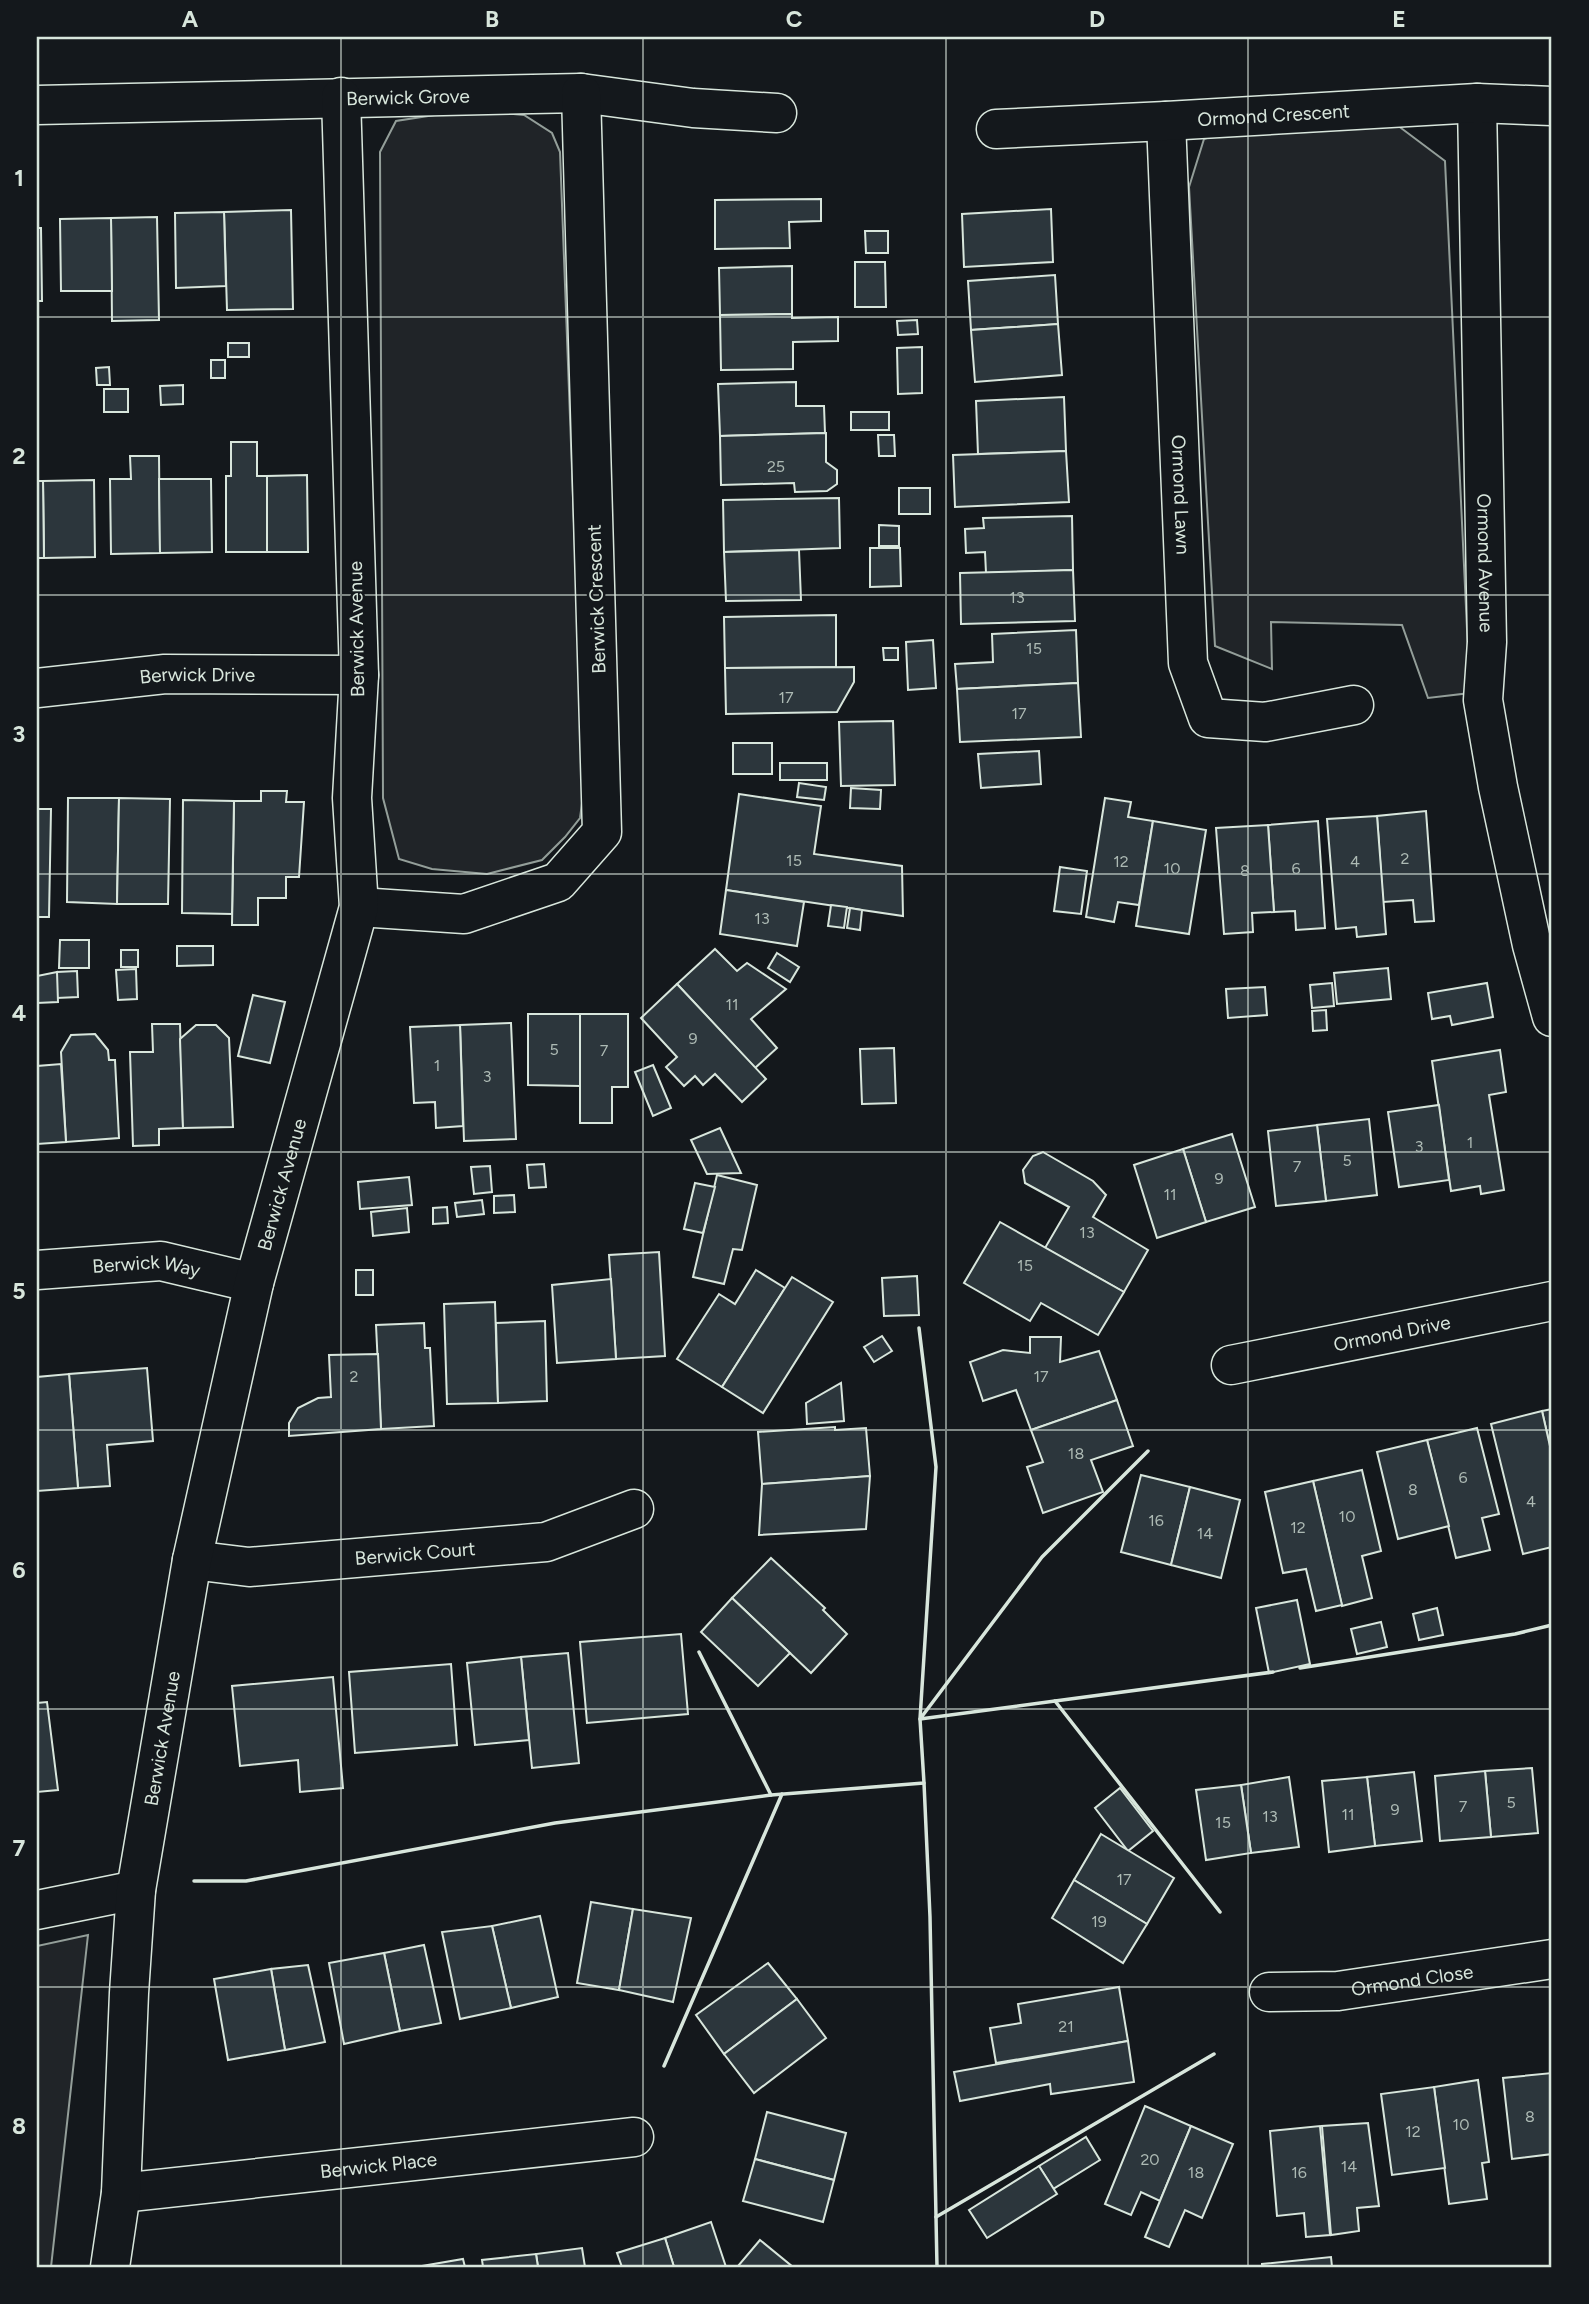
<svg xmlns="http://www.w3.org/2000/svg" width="1589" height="2304" viewBox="0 0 1589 2304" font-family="Figtree,sans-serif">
  <rect width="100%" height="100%" fill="#14181c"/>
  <!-- green -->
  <g fill="#202428" stroke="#939e99" stroke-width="2">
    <polygon points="467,110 524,115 552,133 560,152 584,789 580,818 565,837 542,860 487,874 432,869 399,859 383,798 380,152 396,121"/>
    <polygon points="1397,125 1445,161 1470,693 1428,698 1402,625 1271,622 1272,669 1215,646 1189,187 1204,139 1233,129"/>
    <polygon points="88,1935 51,2267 37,2267 37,1946"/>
  </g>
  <!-- building -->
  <g fill="#2c363c" stroke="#d8e6dc" stroke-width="2">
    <polygon points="821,199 821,221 789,222 790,248 715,249 715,200"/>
    <polygon points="1051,209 1053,262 964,267 962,214"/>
    <polygon points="291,210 293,309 227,310 224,212"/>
    <polygon points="224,212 226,286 176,288 175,213"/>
    <polygon points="157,217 159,320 112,321 111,218"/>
    <polygon points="111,218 112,291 61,291 60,219"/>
    <polygon points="37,228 41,228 42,301 37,301"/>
    <polygon points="865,231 888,231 888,253 866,253"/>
    <polygon points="855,262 885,262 886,307 855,307"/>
    <polygon points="792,266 792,314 720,315 719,268"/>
    <polygon points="1055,275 1058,324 971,330 968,281"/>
    <polygon points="792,314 792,318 838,317 838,341 793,342 793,369 721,370 720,315"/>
    <polygon points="917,320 918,334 898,335 897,321"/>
    <polygon points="1058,324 1062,375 975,382 971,330"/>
    <rect x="228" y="343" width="21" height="14"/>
    <polygon points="922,347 922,393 898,394 897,348"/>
    <rect x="211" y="360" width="14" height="18"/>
    <polygon points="109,367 110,385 97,385 96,368"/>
    <polygon points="796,382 796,406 824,406 825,433 720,436 718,384"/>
    <polygon points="183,385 183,404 161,405 160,386"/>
    <rect x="104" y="389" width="24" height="23"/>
    <polygon points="1064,397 1066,451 978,454 976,401"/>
    <rect x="851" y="412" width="38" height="18"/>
    <polygon points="826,433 826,462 837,470 837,484 827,491 795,492 794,483 721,485 720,436"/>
    <polygon points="878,435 894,435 895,456 879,456"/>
    <polygon points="231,442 257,442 257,476 267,476 267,552 226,552 226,476 231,476"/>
    <polygon points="1066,451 1069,502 955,507 953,455"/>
    <polygon points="130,456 159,456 160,553 111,554 110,479 131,479"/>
    <polygon points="307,475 308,552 267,552 267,476"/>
    <polygon points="159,479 211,479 212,552 160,553"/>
    <polygon points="94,480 95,557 44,558 43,481"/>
    <polygon points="37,481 43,481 44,558 37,558"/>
    <rect x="899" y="488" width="31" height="26"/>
    <polygon points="839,498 840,548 724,552 723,500"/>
    <polygon points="1072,516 1073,570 986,573 985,552 966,553 965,529 984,528 983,518"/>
    <polygon points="879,525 899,526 899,546 879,546"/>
    <polygon points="870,548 900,548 901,586 870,587"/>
    <polygon points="799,550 801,600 726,601 724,552"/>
    <polygon points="1073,570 1075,621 961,624 960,573"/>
    <polygon points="836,615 836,667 725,668 724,617"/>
    <polygon points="1076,630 1078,683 957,689 955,664 993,662 992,634"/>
    <polygon points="933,640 936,688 908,690 906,642"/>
    <polygon points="883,648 898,648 898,660 884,660"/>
    <polygon points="854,667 854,682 837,712 726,714 725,668"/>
    <polygon points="1078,683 1081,737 960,742 957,689"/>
    <polygon points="893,721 895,785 841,786 839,722"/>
    <rect x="733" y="743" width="39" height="31"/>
    <polygon points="1039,751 1041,784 981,788 978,754"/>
    <rect x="780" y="763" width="47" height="17"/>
    <polygon points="799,783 826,787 824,800 797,797"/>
    <polygon points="851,788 881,790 880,809 850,808"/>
    <polygon points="261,791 287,791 286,802 304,802 299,877 286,877 286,898 258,898 258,925 232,925 234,801 261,801"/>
    <polygon points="739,794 821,806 814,854 902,866 903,916 726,890"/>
    <polygon points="68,798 119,798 117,904 67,902"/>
    <polygon points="119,798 170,799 168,904 117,904"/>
    <polygon points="1105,798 1131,802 1128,817 1153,821 1139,905 1118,902 1114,922 1086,917"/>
    <polygon points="183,800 234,801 232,914 182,913"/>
    <polygon points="37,809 51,809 49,917 37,917"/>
    <polygon points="1426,811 1434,921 1415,922 1413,900 1383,902 1377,816"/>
    <polygon points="1377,816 1386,934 1357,937 1356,927 1336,929 1327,819"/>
    <polygon points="1153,821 1206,830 1189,934 1136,926"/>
    <polygon points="1318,821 1325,928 1296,930 1295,911 1274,912 1268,825"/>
    <polygon points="1268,825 1274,912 1252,913 1253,932 1224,934 1216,828"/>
    <polygon points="1060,867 1087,871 1081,914 1054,911"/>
    <polygon points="726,890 804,902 797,946 720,934"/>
    <polygon points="831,905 847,907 844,928 828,926"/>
    <polygon points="850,908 862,910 860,930 847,928"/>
    <polygon points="60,940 89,940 89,968 59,968"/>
    <polygon points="177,946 213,946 213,965 177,966"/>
    <polygon points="715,949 737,971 747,963 786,989 751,1019 777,1048 755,1068 677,984"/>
    <rect x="121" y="950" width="17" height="17"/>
    <polygon points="777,953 799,967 790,982 768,968"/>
    <polygon points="1388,968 1391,999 1337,1004 1334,973"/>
    <polygon points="136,969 137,999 118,1000 116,970"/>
    <polygon points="77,971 78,997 57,998 57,972"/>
    <polygon points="57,972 58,1002 37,1003 37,976"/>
    <polygon points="1332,983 1334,1006 1312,1008 1310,985"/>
    <polygon points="1487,983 1493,1017 1452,1025 1450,1016 1432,1019 1428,993"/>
    <polygon points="677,984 766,1079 742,1102 715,1074 703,1085 695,1076 684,1086 666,1067 677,1057 641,1018"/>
    <polygon points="1265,987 1267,1015 1228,1018 1226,989"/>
    <polygon points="253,995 285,1002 270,1063 238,1056"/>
    <polygon points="1326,1010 1327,1030 1313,1031 1312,1011"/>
    <polygon points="528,1014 580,1014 580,1086 528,1085"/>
    <polygon points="580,1014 628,1014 628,1087 612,1087 612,1123 580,1123"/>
    <polygon points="511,1023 516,1139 464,1141 460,1025"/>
    <polygon points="152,1024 180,1024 183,1128 159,1129 159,1145 133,1146 130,1052 153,1052"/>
    <polygon points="196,1025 216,1025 229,1038 233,1127 183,1128 180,1039"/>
    <polygon points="460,1025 463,1126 436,1128 435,1102 414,1103 410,1027"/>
    <polygon points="95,1034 108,1050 109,1060 115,1060 119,1138 66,1142 61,1052 71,1035"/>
    <polygon points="894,1048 896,1103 862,1104 860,1049"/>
    <polygon points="1500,1050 1506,1092 1489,1095 1504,1190 1481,1194 1480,1186 1451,1191 1432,1061"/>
    <polygon points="61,1064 66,1142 37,1144 37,1066"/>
    <polygon points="653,1065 671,1108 653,1116 635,1072"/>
    <polygon points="1439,1105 1449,1180 1399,1187 1388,1112"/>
    <polygon points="1369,1119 1377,1195 1326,1201 1317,1125"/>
    <polygon points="1317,1125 1326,1201 1276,1206 1268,1131"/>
    <polygon points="720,1128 741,1173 707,1174 691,1140"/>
    <polygon points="1232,1134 1255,1207 1206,1222 1183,1149"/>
    <polygon points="1183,1149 1206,1222 1157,1238 1134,1165"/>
    <polygon points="1043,1152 1093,1181 1106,1195 1093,1217 1148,1250 1124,1292 1045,1248 1069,1207 1025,1183 1023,1170 1033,1156"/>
    <polygon points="544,1164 546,1187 529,1188 527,1165"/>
    <polygon points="490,1166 492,1192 474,1194 471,1167"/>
    <polygon points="717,1175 757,1185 742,1250 733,1249 724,1284 693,1277"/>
    <polygon points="409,1177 412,1205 360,1209 358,1182"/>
    <polygon points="695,1183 715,1187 703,1233 684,1229"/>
    <polygon points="514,1195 515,1212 494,1213 494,1196"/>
    <polygon points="482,1200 484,1214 457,1217 455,1203"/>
    <polygon points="447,1207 448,1223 433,1224 433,1208"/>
    <polygon points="407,1208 409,1232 373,1236 371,1212"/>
    <polygon points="1000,1222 1124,1292 1098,1335 1041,1303 1030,1321 964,1283"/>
    <polygon points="659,1252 665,1356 616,1359 609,1255"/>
    <rect x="356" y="1270" width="17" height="25"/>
    <polygon points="756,1270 785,1288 722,1387 677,1359 719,1294 735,1304"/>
    <polygon points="917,1276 919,1315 884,1316 882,1278"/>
    <polygon points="792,1277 833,1302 763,1413 722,1387"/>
    <polygon points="611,1279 616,1359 557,1363 552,1285"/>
    <polygon points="495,1302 498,1403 447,1404 444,1304"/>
    <polygon points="545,1321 547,1401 498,1403 496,1323"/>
    <polygon points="424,1323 425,1348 430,1348 434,1426 381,1429 376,1325"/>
    <polygon points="882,1336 892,1351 874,1362 864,1347"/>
    <polygon points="1030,1337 1061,1337 1060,1362 1099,1351 1117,1400 1031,1430 1016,1390 983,1401 970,1362 1003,1350 1030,1353"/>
    <polygon points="378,1354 381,1429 289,1436 289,1423 298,1408 318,1398 331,1397 329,1355"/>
    <polygon points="147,1368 153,1441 107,1445 110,1486 78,1488 69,1374"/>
    <polygon points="69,1374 78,1488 37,1491 37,1377"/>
    <polygon points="841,1383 844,1421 807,1424 806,1403"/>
    <polygon points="1117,1400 1133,1446 1091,1460 1103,1492 1043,1513 1027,1467 1043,1462 1031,1430"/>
    <polygon points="1552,1409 1552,1455 1542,1411"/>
    <polygon points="1542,1411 1552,1455 1552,1547 1523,1554 1491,1424"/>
    <polygon points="835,1427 835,1430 866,1428 870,1476 762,1484 758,1432"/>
    <polygon points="1477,1428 1499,1514 1482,1518 1490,1550 1456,1558 1427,1440"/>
    <polygon points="1427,1440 1449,1526 1398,1539 1377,1452"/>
    <polygon points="1362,1470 1381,1551 1362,1556 1372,1598 1342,1606 1313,1481"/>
    <polygon points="1141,1475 1190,1487 1171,1565 1121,1552"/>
    <polygon points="870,1476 866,1529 759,1535 762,1484"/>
    <polygon points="1313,1481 1342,1605 1316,1611 1306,1569 1283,1573 1265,1492"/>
    <polygon points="1190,1487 1240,1500 1221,1578 1171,1565"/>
    <polygon points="771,1558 825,1608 823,1610 847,1634 811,1673 732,1598"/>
    <polygon points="732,1598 790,1653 758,1686 701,1632"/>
    <polygon points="1297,1600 1310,1664 1269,1673 1256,1608"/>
    <polygon points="1437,1608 1443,1635 1419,1640 1413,1614"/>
    <polygon points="1381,1622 1387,1647 1357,1654 1351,1629"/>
    <polygon points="681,1634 688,1714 587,1723 580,1642"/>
    <polygon points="568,1653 579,1763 532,1768 521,1657"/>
    <polygon points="521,1657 529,1740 475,1745 467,1663"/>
    <polygon points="451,1664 457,1745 355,1753 349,1672"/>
    <polygon points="333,1677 343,1788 300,1792 298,1760 240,1766 232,1686"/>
    <polygon points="47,1702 58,1790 37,1792 37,1703"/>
    <polygon points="1532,1768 1538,1833 1491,1837 1485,1771"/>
    <polygon points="1485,1771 1491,1837 1440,1841 1435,1776"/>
    <polygon points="1414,1772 1422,1841 1375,1846 1367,1777"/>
    <polygon points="1289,1777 1299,1847 1251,1853 1241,1785"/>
    <polygon points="1367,1777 1375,1846 1329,1852 1322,1781"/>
    <polygon points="1241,1785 1251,1853 1206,1860 1196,1790"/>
    <polygon points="1120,1788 1153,1831 1128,1851 1095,1808"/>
    <polygon points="1101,1834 1174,1878 1147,1924 1074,1880"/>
    <polygon points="1074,1880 1147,1924 1123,1963 1052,1918"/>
    <polygon points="591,1902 633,1909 619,1990 577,1983"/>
    <polygon points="633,1909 691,1918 673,2002 619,1990"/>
    <polygon points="540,1916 558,1997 511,2008 492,1926"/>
    <polygon points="492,1926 511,2008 460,2019 442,1932"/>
    <polygon points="424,1945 441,2023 400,2031 384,1953"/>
    <polygon points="384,1953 400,2031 344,2044 329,1963"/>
    <polygon points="768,1963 797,1999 724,2054 696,2015"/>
    <polygon points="308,1965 325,2042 285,2050 271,1969"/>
    <polygon points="271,1969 285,2050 228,2060 214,1979"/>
    <polygon points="1119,1987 1128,2041 996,2063 990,2028 1021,2023 1018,2004"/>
    <polygon points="797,1999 826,2038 754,2093 724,2054"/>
    <polygon points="1128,2041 1134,2082 1051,2094 1050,2084 960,2101 954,2072"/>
    <polygon points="1552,2073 1552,2154 1512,2159 1503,2078"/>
    <polygon points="1478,2080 1489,2162 1482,2163 1487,2199 1449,2204 1434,2087"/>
    <polygon points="1434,2087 1445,2168 1392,2175 1381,2094"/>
    <polygon points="1145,2106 1191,2126 1160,2201 1141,2192 1131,2215 1105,2204"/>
    <polygon points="767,2112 846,2133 834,2180 755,2159"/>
    <polygon points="1368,2123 1379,2206 1357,2208 1359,2231 1331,2235 1322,2126"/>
    <polygon points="1191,2126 1233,2144 1202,2218 1185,2210 1169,2247 1145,2237"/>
    <polygon points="1320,2126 1330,2235 1306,2237 1304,2213 1277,2216 1270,2131"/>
    <polygon points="1086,2137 1100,2160 1053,2189 1039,2166"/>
    <polygon points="755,2159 834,2180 823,2222 743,2201"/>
    <polygon points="1039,2166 1057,2194 987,2238 969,2210"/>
    <polygon points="711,2222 726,2267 674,2267 665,2238"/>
    <polygon points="665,2238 674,2267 622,2267 617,2253"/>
    <polygon points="760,2240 793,2267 738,2266"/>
    <polygon points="582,2248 585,2267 538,2267 536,2254"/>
    <polygon points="536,2254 538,2267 483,2267 482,2260"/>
    <polygon points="1331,2257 1332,2267 1262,2267 1262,2264"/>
    <polygon points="463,2259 465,2267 416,2267"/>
  </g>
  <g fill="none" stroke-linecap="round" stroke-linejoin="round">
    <defs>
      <g id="minor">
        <path id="s1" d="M1477 103 1487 642 1483 700 1498 787 1532 945 1552 1017"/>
        <path id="s2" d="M37 105 581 93 693 108 777 113"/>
        <path id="s3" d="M1166 121 1188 663 1208 718 1265 722 1354 705"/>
        <path id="s4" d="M996 129 1166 121 1477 103 1552 106"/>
        <path id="s5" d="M37 688 165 674 359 675"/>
        <polyline points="359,907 464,914 558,882 602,832 581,93"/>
        <path id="s6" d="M37 1270 161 1261 254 1283"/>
        <path id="s7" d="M1231 1365 1552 1301"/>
        <path id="s8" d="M192 1560 249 1567 546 1542 634 1509"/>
        <polyline points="37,1910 136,1890"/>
        <path id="s9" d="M1269 1992 1338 1991 1552 1959"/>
        <path id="s10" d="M121 2193 634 2137"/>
        <path id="s11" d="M110 2267 121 2193 129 1993 136 1890 192 1560 254 1283 359 907 352 798 359 675 341 97"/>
      </g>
    </defs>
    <!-- minor casing -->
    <use href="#minor" stroke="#d8e6dc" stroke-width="41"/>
    <!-- minor -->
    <use href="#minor" stroke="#14181c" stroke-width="38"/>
    <!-- wall -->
    <g stroke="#d8e6dc" stroke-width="3.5">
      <polyline points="699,1652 771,1795 924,1783 920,1719 936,1467 919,1328"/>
      <polyline points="1300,1668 1515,1634 1552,1625"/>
      <polyline points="1055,1701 920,1719 1042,1557 1148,1451"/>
      <polyline points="924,1783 930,1917 937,2267"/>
      <polyline points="194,1881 246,1881 555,1823 771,1795"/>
      <polyline points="1220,1912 1055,1701 1273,1672"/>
      <polyline points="664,2066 782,1794"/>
      <polyline points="936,2217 1214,2054"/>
    </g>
  </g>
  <!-- grid -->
  <path fill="none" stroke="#d8e6dc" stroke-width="2" stroke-opacity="0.55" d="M341 37V2267M643 37V2267M946 37V2267M1248 37V2267M37 317H1552M37 595H1552M37 874H1552M37 1152H1552M37 1430H1552M37 1709H1552M37 1987H1552"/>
  <g text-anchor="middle" stroke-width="5" stroke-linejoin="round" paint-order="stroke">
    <!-- number labels -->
    <g font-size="16" fill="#adbab4">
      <text x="776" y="472">25</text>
      <text x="1017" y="603">13</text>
      <text x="1034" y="654">15</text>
      <text x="786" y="703">17</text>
      <text x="1019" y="719">17</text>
      <text x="1405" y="864">2</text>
      <text x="794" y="866">15</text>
      <text x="1121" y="867">12</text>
      <text x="1355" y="867">4</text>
      <text x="1172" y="874">10</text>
      <text x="1296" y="874">6</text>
      <text x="1245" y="876">8</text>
      <text x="762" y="924">13</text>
      <text x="732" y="1010">11</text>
      <text x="693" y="1044">9</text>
      <text x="554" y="1055">5</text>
      <text x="604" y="1056">7</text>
      <text x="437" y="1071">1</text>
      <text x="487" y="1082">3</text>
      <text x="1470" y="1148">1</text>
      <text x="1419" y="1152">3</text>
      <text x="1347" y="1166">5</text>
      <text x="1297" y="1172">7</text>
      <text x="1219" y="1184">9</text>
      <text x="1170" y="1200">11</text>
      <text x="1087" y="1238">13</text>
      <text x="1025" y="1271">15</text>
      <text x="354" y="1382">2</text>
      <text x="1041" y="1382">17</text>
      <text x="1076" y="1459">18</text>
      <text x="1463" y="1483">6</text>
      <text x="1413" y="1495">8</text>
      <text x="1531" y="1507">4</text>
      <text x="1347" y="1522">10</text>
      <text x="1156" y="1526">16</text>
      <text x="1298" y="1533">12</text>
      <text x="1205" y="1539">14</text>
      <text x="1511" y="1808">5</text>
      <text x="1463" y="1812">7</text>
      <text x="1395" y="1815">9</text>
      <text x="1348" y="1820">11</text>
      <text x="1270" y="1822">13</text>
      <text x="1223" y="1828">15</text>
      <text x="1124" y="1885">17</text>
      <text x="1099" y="1927">19</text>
      <text x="1066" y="2032">21</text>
      <text x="1530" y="2122">8</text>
      <text x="1461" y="2130">10</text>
      <text x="1413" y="2137">12</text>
      <text x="1150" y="2165">20</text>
      <text x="1349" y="2172">14</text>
      <text x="1196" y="2178">18</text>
      <text x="1299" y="2178">16</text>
    </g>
    <!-- street labels -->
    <g font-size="19" fill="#d8e6dc" stroke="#14181c">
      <text dy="7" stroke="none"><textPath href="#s2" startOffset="371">Berwick Grove</textPath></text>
      <text dy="7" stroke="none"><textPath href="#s4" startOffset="278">Ormond Crescent</textPath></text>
      <text dy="7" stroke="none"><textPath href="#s3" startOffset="374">Ormond Lawn</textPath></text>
      <text dy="7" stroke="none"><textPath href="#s1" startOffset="460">Ormond Avenue</textPath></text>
      <text transform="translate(596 599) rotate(-92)" y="7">Berwick Crescent</text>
      <text transform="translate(356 629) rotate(-91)" y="7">Berwick Avenue</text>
      <text dy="7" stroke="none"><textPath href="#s5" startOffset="161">Berwick Drive</textPath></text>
      <text dy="7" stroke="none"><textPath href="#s11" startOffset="1099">Berwick Avenue</textPath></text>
      <text dy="7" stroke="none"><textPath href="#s6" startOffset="110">Berwick Way</textPath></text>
      <text dy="7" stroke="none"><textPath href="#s7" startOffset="164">Ormond Drive</textPath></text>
      <text dy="7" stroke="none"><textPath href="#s8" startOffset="224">Berwick Court</textPath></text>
      <text dy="7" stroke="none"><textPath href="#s11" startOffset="532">Berwick Avenue</textPath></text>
      <text dy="7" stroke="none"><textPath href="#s9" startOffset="144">Ormond Close</textPath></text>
      <text dy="7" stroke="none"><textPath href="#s10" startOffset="259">Berwick Place</textPath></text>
    </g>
  </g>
  <!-- border -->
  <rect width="1589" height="2304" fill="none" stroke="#14181c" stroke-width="77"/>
  <rect x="38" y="38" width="1512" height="2228" fill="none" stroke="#d8e6dc" stroke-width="2.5"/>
  <g font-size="23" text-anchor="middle" font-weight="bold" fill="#d8e6dc">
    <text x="190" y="27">A</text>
    <text x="492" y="27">B</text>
    <text x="794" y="27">C</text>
    <text x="1097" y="27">D</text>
    <text x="1399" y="27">E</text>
    <text x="19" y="186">1</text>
    <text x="19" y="464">2</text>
    <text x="19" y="742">3</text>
    <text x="19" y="1021">4</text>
    <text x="19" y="1299">5</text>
    <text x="19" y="1578">6</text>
    <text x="19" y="1856">7</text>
    <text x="19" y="2134">8</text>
  </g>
</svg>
